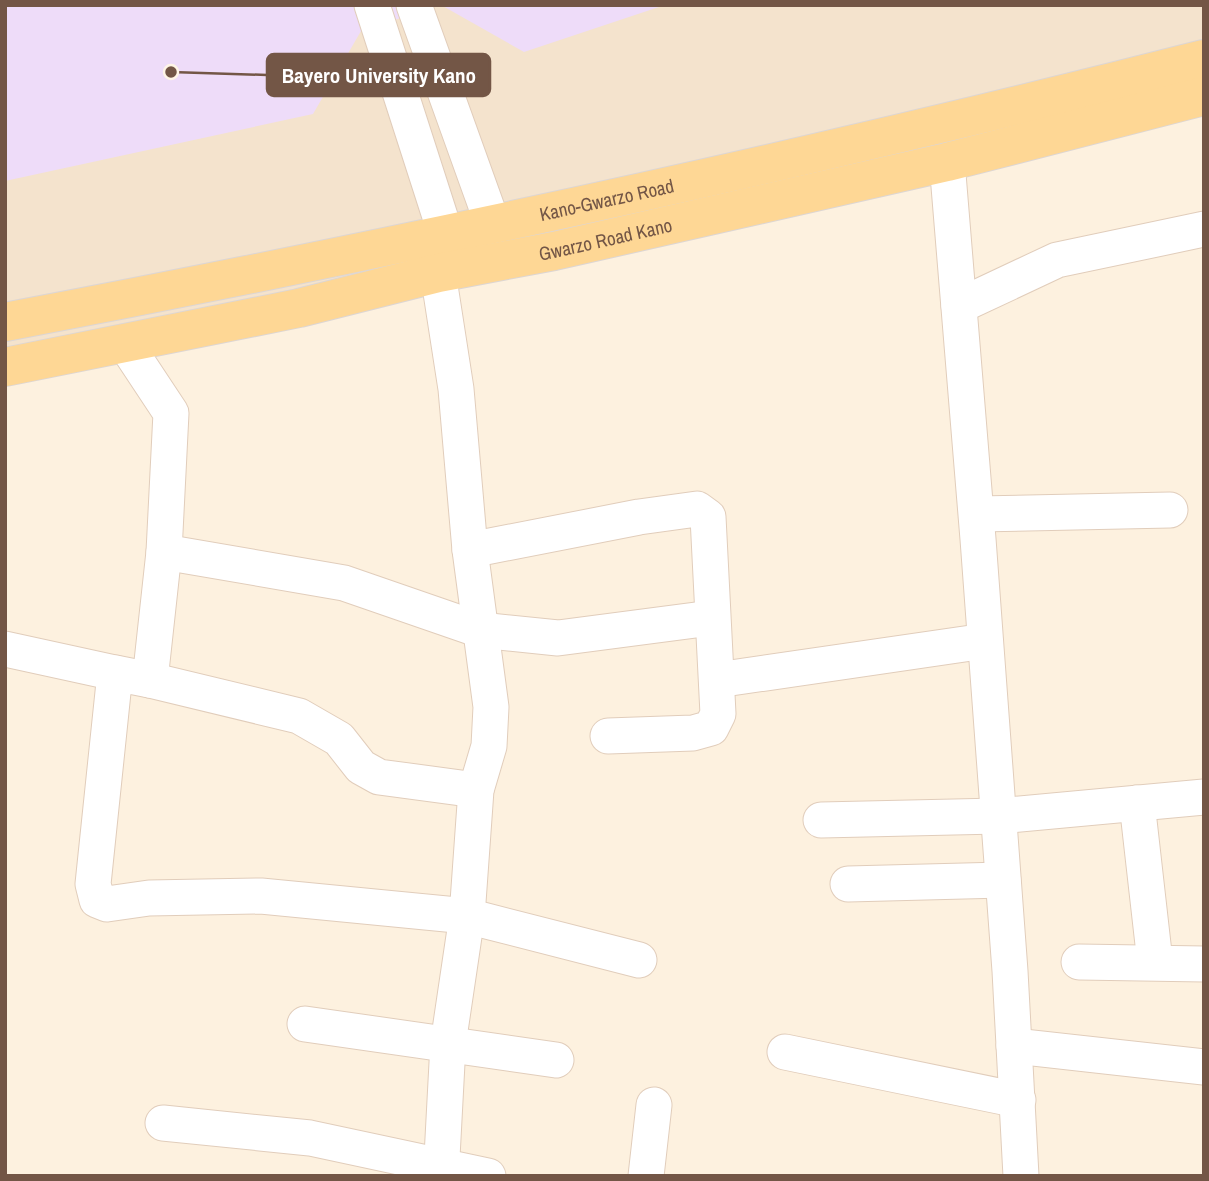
<svg xmlns="http://www.w3.org/2000/svg" width="1209" height="1181" viewBox="0 0 1209 1181" font-family="'Archivo Narrow',sans-serif">
  <rect width="100%" height="100%" fill="#fdf1df"/>
  <!-- residential -->
  <polygon fill="#f4e3cd" points="5,5 1204,5 1204,63 5,368"/>
  <!-- education -->
  <g fill="#eedcf9">
    <polygon points="5,5 440,5 361,31 313,114 5,181"/>
    <polygon points="441,5 665,5 524,52"/>
  </g>
  <g fill="none" stroke-linecap="round" stroke-linejoin="round">
    <defs>
      <g id="minor">
        <polyline points="372,5 446,235"/>
        <polyline points="414,5 493,225"/>
        <polyline points="947,162 978,539 1010,971 1021,1176"/>
        <polyline points="438,273 456,389 470,550 491,707 489,746 476,790 467,916 448,1044 441,1176"/>
        <polyline points="959,306 1057,260 1204,229"/>
        <polyline points="126,345 171,413 164,552 150,680 115,673 93,884 97,900 107,904 149,898 261,896 467,916 639,960"/>
        <polyline points="977,514 1170,510"/>
        <polyline points="470,550 639,517 697,509 708,517 718,714 711,728 693,733 608,736"/>
        <polyline points="164,552 344,583 480,630 558,638 711,618"/>
        <polyline points="5,649 115,673"/>
        <polyline points="150,680 299,716 339,739 361,767 379,777 476,790"/>
        <polyline points="717,680 985,641"/>
        <polyline points="1137,803 1155,962"/>
        <polyline points="821,820 998,816 1204,797"/>
        <polyline points="848,884 1003,880"/>
        <polyline points="1079,962 1204,964"/>
        <polyline points="305,1024 556,1060"/>
        <polyline points="1014,1046 1204,1067"/>
        <polyline points="785,1052 1018,1100"/>
        <polyline points="163,1123 310,1138 488,1176"/>
        <polyline points="646,1176 654,1105"/>
      </g>
      <g id="major">
        <path id="s1" d="M5 322C407 246 807 160 1204 59"/>
        <path id="s2" d="M5 367 299 308 438 273 554 251 947 162 1204 96"/>
      </g>
    </defs>
    <!-- minor casing -->
    <use href="#minor" stroke="#e1cdbb" stroke-width="37"/>
    <!-- major casing -->
    <use href="#major" stroke="#ddd6d3" stroke-width="40"/>
    <!-- minor -->
    <use href="#minor" stroke="#fff" stroke-width="35"/>
    <!-- major -->
    <use href="#major" stroke="#fed795" stroke-width="38"/>
  </g>
  <g text-anchor="middle" stroke-width="5" stroke-linejoin="round" paint-order="stroke">
    <!-- street labels -->
    <g font-size="19" fill="#735646" stroke="#fff5e6">
      <text dy="7" stroke="none"><textPath href="#s1" startOffset="614">Kano-Gwarzo Road</textPath></text>
      <text dy="7" stroke="none"><textPath href="#s2" startOffset="614">Gwarzo Road Kano</textPath></text>
    </g>
  </g>
  <!-- callouts -->
  <path fill="none" stroke="#735646" stroke-width="2.5" d="M171 72L267 75"/>
  <circle fill="#735646" stroke="#fff5e6" stroke-width="2.5" cx="171" cy="72" r="7"/>
  <rect fill="#735646" stroke="#735646" stroke-width="2.5" x="267" y="54" width="223" height="42" rx="7"/>
  <g font-size="21" text-anchor="middle" font-weight="bold" fill="#fff">
    <text x="379" y="83">Bayero University Kano</text>
  </g>
  <!-- border -->
  <rect width="1209" height="1181" fill="none" stroke="#735646" stroke-width="14"/>
</svg>
